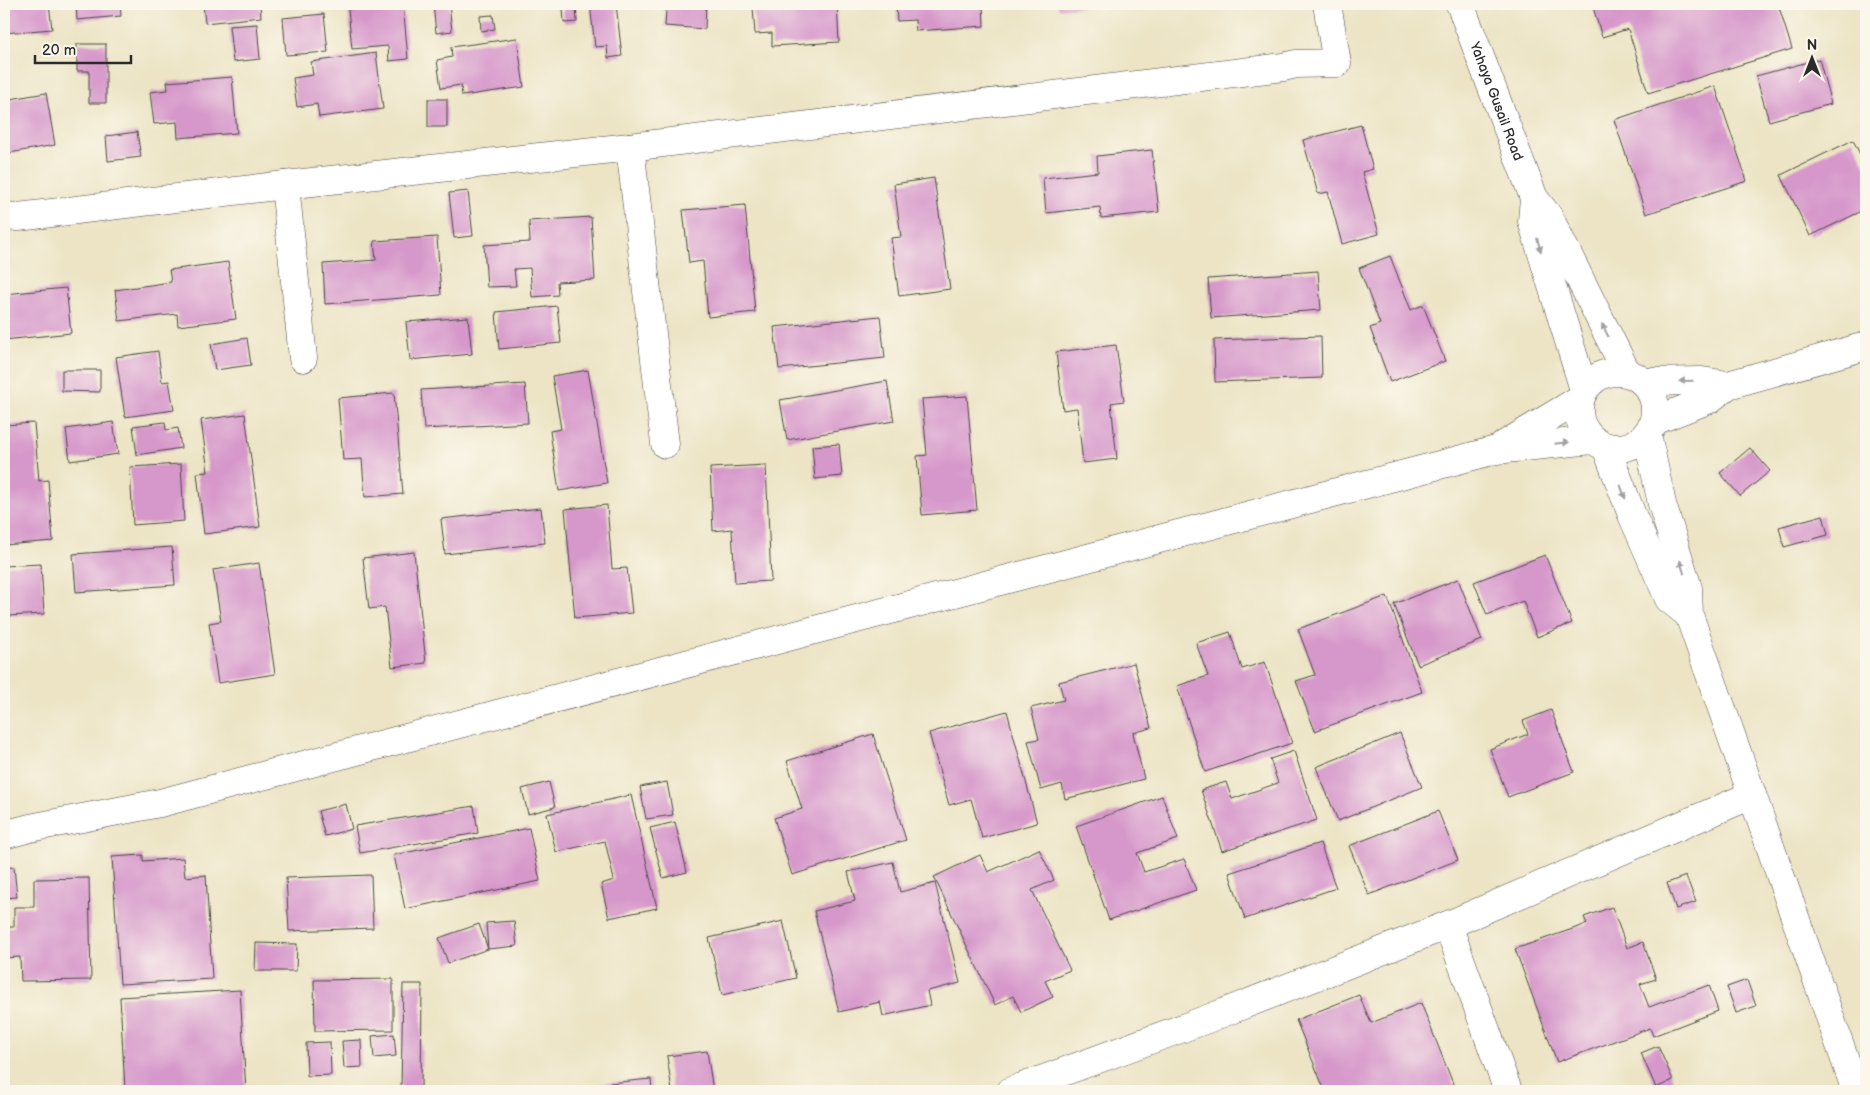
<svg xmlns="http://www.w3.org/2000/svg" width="1870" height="1095" viewBox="0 0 1870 1095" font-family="'Balsamiq Sans',sans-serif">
  <rect width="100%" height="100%" fill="#fbf7ec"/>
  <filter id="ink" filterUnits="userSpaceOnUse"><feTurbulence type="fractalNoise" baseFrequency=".02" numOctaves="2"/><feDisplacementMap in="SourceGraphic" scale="10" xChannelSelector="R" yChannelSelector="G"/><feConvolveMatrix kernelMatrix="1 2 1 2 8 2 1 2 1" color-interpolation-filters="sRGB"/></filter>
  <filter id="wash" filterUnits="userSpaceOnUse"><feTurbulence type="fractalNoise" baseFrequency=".0096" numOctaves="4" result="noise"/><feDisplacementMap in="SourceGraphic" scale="20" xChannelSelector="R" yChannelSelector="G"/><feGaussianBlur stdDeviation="1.12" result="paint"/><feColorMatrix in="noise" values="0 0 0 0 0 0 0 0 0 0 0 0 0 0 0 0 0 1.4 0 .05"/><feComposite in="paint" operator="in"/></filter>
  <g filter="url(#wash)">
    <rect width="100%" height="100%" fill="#ece4c5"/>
    <g id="blocks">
      <!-- building -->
      <g fill="#d697ca">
        <polygon points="4,4 49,4 52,29 4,33"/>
        <polygon points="76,4 120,4 121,16 77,20"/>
        <polygon points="203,4 260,4 261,17 205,23"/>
        <polygon points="403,4 408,59 389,61 388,46 352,49 348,9"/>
        <polygon points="433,4 449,4 452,31 436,33"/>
        <polygon points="590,4 616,4 622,56 608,58 607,46 595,47"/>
        <polygon points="661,4 706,4 705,29 665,26 666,10 661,9"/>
        <polygon points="772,4 837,4 839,42 772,46 772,33 755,34 753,7 772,6"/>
        <polygon points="896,4 983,4 984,26 916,31 915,20 897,21"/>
        <polygon points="1058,4 1104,4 1104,5 1058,9"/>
        <polygon points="1213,4 1286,4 1286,6 1213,8"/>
        <polygon points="1592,4 1778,4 1792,49 1648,93 1628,29 1602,37"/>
        <polygon points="576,6 577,22 564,23 563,8"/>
        <polygon points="324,14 328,52 286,55 283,18"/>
        <polygon points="493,15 495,29 481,31 480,16"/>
        <polygon points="257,24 260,59 233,62 229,26"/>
        <polygon points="517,38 524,87 462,96 461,85 441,88 437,60 452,57 451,47"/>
        <polygon points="77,44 106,44 106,103 89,103 89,71 77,71"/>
        <polygon points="376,53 383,109 319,117 317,104 297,107 293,78 313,75 311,62"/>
        <polygon points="1819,59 1831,104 1769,121 1756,76"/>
        <polygon points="232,77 237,133 178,138 177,122 154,124 150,92 168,90 167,82"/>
        <polygon points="1715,86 1747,181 1646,214 1614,120"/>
        <polygon points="46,93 55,145 4,154 4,100"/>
        <rect x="428" y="99" width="19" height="28"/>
        <polygon points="1361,125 1373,169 1362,172 1379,234 1342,244 1328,192 1318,194 1303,140"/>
        <polygon points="137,132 141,157 108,161 106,136"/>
        <polygon points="1853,140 1866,166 1866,209 1810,236 1781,175"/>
        <polygon points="1152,150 1159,212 1101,218 1100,207 1046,213 1043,178 1098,172 1097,156"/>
        <polygon points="934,178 950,289 899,296 891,238 901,237 894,184"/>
        <polygon points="468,191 473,236 454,238 449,193"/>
        <polygon points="745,205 755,312 708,317 703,261 689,263 683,210"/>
        <polygon points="591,217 595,280 557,282 558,295 532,297 530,268 514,269 516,286 487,287 484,245 530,242 529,221"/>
        <polygon points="437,237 441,295 325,304 323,264 376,260 374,241"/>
        <polygon points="1390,256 1411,310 1423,305 1445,361 1390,382 1370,328 1380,324 1359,268"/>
        <polygon points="228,262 236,319 178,326 177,314 119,321 115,290 171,282 169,270"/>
        <polygon points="1318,271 1321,310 1211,318 1208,279"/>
        <polygon points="66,288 71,333 4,340 4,294"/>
        <polygon points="557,306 561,343 499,349 496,312"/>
        <polygon points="880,316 885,358 779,369 774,327"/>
        <polygon points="468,317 472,354 410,360 406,322"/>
        <polygon points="1321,336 1322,378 1215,382 1214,340"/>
        <polygon points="247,338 251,365 215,370 211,344"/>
        <polygon points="1116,345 1124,401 1111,403 1117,459 1083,463 1077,408 1063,410 1056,352"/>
        <polygon points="158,351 162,382 169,381 174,410 125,417 116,357"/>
        <polygon points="62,370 100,370 100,392 62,391"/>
        <polygon points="588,370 607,483 559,491 550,431 561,429 552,376"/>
        <polygon points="887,381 894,421 787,440 780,400"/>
        <polygon points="525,384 528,423 424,429 421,390"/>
        <polygon points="394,393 403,494 365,497 362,459 343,460 338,398"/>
        <polygon points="967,396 977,510 922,515 917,456 927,455 922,399"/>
        <polygon points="245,414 260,527 204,534 197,473 208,472 201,420"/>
        <polygon points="113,422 118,454 70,461 66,429"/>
        <polygon points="165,422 166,430 178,428 181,448 137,455 133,426"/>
        <polygon points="34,423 39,481 48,480 53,541 4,545 4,425"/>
        <polygon points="839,444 842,476 815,479 812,446"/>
        <polygon points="1750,448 1770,471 1740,496 1720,473"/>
        <polygon points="181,464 184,521 133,525 130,467"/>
        <polygon points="766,465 771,581 735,583 732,529 713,531 710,468"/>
        <polygon points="607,505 612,569 627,568 632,613 575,618 565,509"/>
        <polygon points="541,508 545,543 445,554 441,519"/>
        <polygon points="1823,515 1828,535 1784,547 1779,527"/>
        <polygon points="172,547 175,585 76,592 73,554"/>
        <polygon points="414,552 426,663 392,667 385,607 369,609 363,558"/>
        <polygon points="1545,555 1572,623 1537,637 1523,601 1487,615 1474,582"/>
        <polygon points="259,563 275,674 218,683 209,623 221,621 213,570"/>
        <polygon points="41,564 44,614 8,616 8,625 4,625 4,566"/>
        <polygon points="1458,579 1482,640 1418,665 1394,604"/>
        <polygon points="1387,596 1422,692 1315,731 1296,681 1315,675 1298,629"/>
        <polygon points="1230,632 1242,669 1265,662 1292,743 1205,772 1177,686 1208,676 1196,643"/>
        <polygon points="1134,663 1151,728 1133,733 1144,779 1065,799 1062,784 1041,790 1028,741 1039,739 1031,708 1064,700 1059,682"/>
        <polygon points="1551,710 1574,772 1508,797 1490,749 1528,734 1523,721"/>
        <polygon points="1007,711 1037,823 982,838 971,799 949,805 929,733"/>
        <polygon points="1400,733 1422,787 1338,821 1316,767"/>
        <polygon points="873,734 906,840 792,875 774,818 802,809 787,761"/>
        <polygon points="1294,751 1317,820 1222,851 1201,790 1226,782 1232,799 1278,783 1270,759"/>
        <polygon points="549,782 555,807 528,814 522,789"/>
        <polygon points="667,782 673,815 646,819 640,787"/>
        <polygon points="631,795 657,908 609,918 601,884 614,880 605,841 556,852 547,814"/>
        <polygon points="1162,796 1178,839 1137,853 1144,872 1184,859 1196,890 1109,920 1076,826"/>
        <polygon points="346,804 352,829 325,836 318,811"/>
        <polygon points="474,806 478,833 360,853 355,826"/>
        <polygon points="1438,811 1458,860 1369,895 1349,846"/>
        <polygon points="675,822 687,872 663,878 650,828"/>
        <polygon points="529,828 540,881 405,909 394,855"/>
        <polygon points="1320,843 1336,888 1245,919 1229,873"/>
        <polygon points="1039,849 1054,880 1032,890 1070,970 1045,981 1053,997 1021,1012 1013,996 995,1005 934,877 980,855 988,872"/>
        <polygon points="143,855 143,861 183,858 185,877 206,875 212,979 120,984 112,857"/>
        <polygon points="893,862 900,892 935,883 960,983 927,991 930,1005 883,1016 880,1002 839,1012 814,911 855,901 848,872"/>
        <polygon points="14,867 17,897 4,898 4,868"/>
        <polygon points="371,875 373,928 289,931 286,878"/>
        <polygon points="1686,876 1696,902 1676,909 1667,883"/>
        <polygon points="89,878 91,980 21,981 20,957 4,958 4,927 14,927 14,907 34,907 34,879"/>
        <polygon points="1612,907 1627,948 1643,942 1656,979 1640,984 1649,1007 1709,985 1718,1011 1653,1036 1650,1028 1557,1062 1515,949 1587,924 1584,917"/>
        <polygon points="514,921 517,946 488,949 448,963 439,938 479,924 488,949 486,923"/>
        <polygon points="783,921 796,978 722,995 709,938"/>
        <polygon points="256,943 297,944 296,971 255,971"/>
        <polygon points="393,979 393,1030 315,1031 314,980"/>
        <polygon points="1747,980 1756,1006 1736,1013 1727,987"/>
        <polygon points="403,984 422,984 421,1091 401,1091"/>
        <polygon points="240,990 246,1091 125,1091 120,997"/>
        <polygon points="1359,995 1371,1023 1421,1003 1456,1091 1325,1091 1296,1020"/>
        <polygon points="394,1034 396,1056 374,1058 372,1036"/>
        <polygon points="361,1040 362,1067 344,1068 342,1041"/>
        <polygon points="330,1042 331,1075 307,1076 306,1043"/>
        <polygon points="1658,1046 1673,1080 1656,1088 1641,1053"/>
        <polygon points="707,1051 713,1091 672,1091 667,1056"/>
        <polygon points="651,1079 652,1091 600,1091 599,1084"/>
      </g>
    </g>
  </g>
  <g filter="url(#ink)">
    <use href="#blocks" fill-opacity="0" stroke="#484742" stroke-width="1"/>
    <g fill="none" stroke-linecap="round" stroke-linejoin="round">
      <defs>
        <g id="minor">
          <path id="s1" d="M1460 4 1534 198 1549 217 1627 373"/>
          <polyline points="630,147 665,444"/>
          <polyline points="285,185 303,358"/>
          <polyline points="1534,198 1532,221 1584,390"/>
          <polyline points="4,216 18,217 285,185 630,147 1283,67 1296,64 1337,63 1327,4"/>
          <circle cx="1617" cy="410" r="38"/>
          <polyline points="1644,382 1702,381 1728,385"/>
          <polyline points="1654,421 1710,399 1728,385 1866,346"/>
          <polyline points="1647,434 1662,504 1688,588 1689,615 1856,1091"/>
          <polyline points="1504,445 1580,399"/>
          <polyline points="1606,447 1632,515 1669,599 1689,615"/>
          <polyline points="4,835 30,828 160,803 1496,450 1593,440"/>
          <polyline points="1448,925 1752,795"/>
          <polyline points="1011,1091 1210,1018 1448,925 1508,1091"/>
        </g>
      </defs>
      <!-- minor casing -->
      <use href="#minor" stroke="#484742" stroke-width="29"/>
      <!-- minor -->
      <use href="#minor" stroke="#fff" stroke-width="28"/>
    </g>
    <!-- one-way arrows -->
    <defs><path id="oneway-solid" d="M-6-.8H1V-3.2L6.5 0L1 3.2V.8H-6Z" transform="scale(1.25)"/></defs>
    <g fill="#a0a0a0">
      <use href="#oneway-solid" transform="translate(1539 245) rotate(74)"/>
      <use href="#oneway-solid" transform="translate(1605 330) rotate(-117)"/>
      <use href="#oneway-solid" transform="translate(1686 381) rotate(179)"/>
      <use href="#oneway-solid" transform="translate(1562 443) rotate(-6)"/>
      <use href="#oneway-solid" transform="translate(1623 492) rotate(70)"/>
      <use href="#oneway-solid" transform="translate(1682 567) rotate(-107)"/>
    </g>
  </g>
  <g text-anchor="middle" stroke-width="4" stroke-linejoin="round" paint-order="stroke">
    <!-- street labels -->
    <g font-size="14" fill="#2b2b2b" stroke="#fbf7ec">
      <text dy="5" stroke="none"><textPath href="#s1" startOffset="104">Yahaya Gusail Road</textPath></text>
    </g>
  </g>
  <!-- margin -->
  <rect width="1870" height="1095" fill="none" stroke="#fbf7ec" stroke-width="20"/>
  <!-- north arrow -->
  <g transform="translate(1812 58)" stroke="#fbf7ec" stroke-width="4" paint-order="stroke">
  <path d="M0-4L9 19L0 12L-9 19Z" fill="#2b2b2b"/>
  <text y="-8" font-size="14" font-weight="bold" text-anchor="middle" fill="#2b2b2b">N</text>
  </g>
  <!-- scale -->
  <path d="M35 55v8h96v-8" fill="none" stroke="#2b2b2b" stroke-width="2.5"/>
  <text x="42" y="55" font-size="15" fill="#2b2b2b" stroke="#fbf7ec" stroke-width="4" paint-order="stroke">20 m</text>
</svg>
